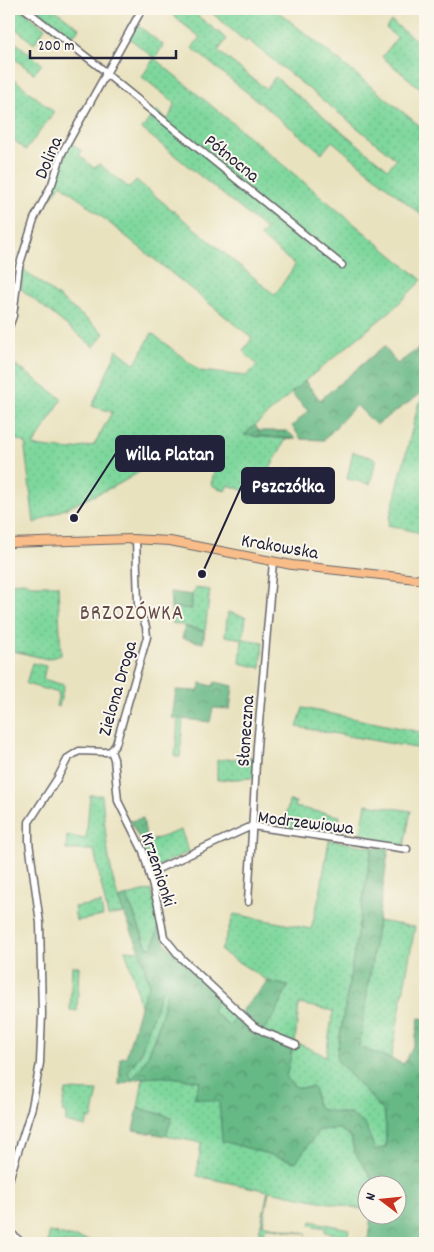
<svg xmlns="http://www.w3.org/2000/svg" width="434" height="1252" viewBox="0 0 434 1252" font-family="Dekko,sans-serif">
  <defs>
    <pattern id="grass-dots" width="8" height="8" patternUnits="userSpaceOnUse" patternTransform="scale(1.25)"><rect width="8" height="8" fill="#7ed79c"/><path d="M2 2h.1M6 6h.1" fill="none" stroke="#6db887" stroke-width="1.8" stroke-linecap="round"/></pattern>
    <pattern id="forest-crowns" width="20" height="18" patternUnits="userSpaceOnUse" patternTransform="scale(1.25)"><rect width="20" height="18" fill="#66b884"/><path d="M2 6a3 3 0 1 1 6 0M12 15a3 3 0 1 1 6 0" fill="none" stroke="#54956d"/></pattern>
  </defs>
  <rect width="100%" height="100%" fill="#fbf7ec"/>
  <filter id="ink" filterUnits="userSpaceOnUse"><feTurbulence type="fractalNoise" baseFrequency=".02" numOctaves="2"/><feDisplacementMap in="SourceGraphic" scale="10" xChannelSelector="R" yChannelSelector="G"/><feConvolveMatrix kernelMatrix="1 2 1 2 8 2 1 2 1" color-interpolation-filters="sRGB"/></filter>
  <filter id="wash" filterUnits="userSpaceOnUse"><feTurbulence type="fractalNoise" baseFrequency=".0096" numOctaves="4" result="noise"/><feDisplacementMap in="SourceGraphic" scale="20" xChannelSelector="R" yChannelSelector="G"/><feGaussianBlur stdDeviation="1.12" result="paint"/><feColorMatrix in="noise" values="0 0 0 0 0 0 0 0 0 0 0 0 0 0 0 0 0 1.4 0 .05"/><feComposite in="paint" operator="in"/></filter>
  <g filter="url(#wash)">
    <rect width="100%" height="100%" fill="#e9e2bf"/>
    <!-- grass -->
    <g fill="url(#grass-dots)" stroke="#507c6c" fill-rule="evenodd">
      <polygon points="9,9 21,9 45,28 34,44 9,23"/>
      <polygon points="28,9 54,9 79,28 69,42"/>
      <polygon points="179,9 189,9 227,39 218,51 266,89 275,77 388,169 396,159 248,40 246,42 212,13 213,12 210,9 275,9 425,130 425,218 332,141 322,153 192,48 200,37 173,16"/>
      <polygon points="391,21 425,47 425,92 382,57 397,38 386,28"/>
      <polygon points="136,24 163,45 155,59 422,280 393,309 305,381 244,435 286,439 256,495 228,485 225,491 211,485 222,438 197,444 167,456 119,484 34,523 25,449 26,443 9,437 9,360 62,399 33,446 70,450 94,445 112,412 92,406 117,350 135,364 152,333 200,371 246,376 257,365 243,351 252,338 61,184 50,199 48,197 57,179 70,142 82,151 79,155 94,168 99,164 129,188 136,180 275,295 295,265 260,236 266,229 142,129 156,110 168,120 175,103 142,77 154,58 128,37"/>
      <polygon points="9,37 42,64 34,74 9,54"/>
      <polygon points="9,75 54,112 26,150 9,136"/>
      <polygon points="22,268 104,333 94,347 21,289"/>
      <polygon points="425,396 425,534 388,525 419,402"/>
      <polygon points="353,452 376,459 370,484 347,479"/>
      <polygon points="24,582 31,585 58,585 61,655 47,659 9,650 9,583"/>
      <polygon points="196,588 210,590 205,631 172,623 171,607 191,609 192,595"/>
      <polygon points="228,612 246,617 243,639 263,642 261,668 240,663 242,639 225,636"/>
      <polygon points="32,663 46,666 43,679 64,685 59,707 56,706 59,693 26,684"/>
      <polygon points="303,708 425,733 422,749 297,727"/>
      <polygon points="178,718 183,719 180,757 175,757"/>
      <polygon points="254,757 254,778 217,780 217,760"/>
      <path d="M90 795H102C106 836 108 875 124 913L108 916 94 850H66L67 836 86 839Z"/>
      <polygon points="289,801 296,802 295,807 340,816 337,837 283,830"/>
      <polygon points="366,804 411,811 404,847 359,841"/>
      <polygon points="181,830 189,852 150,870 142,844"/>
      <path d="M329 840 372 847 336 1059 384 1112 386 1126V1147L375 1150C370 1141 359 1119 350 1114 347 1113 342 1113 339 1112 316 1111 317 1108 312 1087 305 1088 298 1090 292 1085 281 1077 268 1047 260 1033L288 986 268 981 221 951 234 914 311 929 320 894ZM299 1004 333 1011 326 1056 295 1042Z"/>
      <polygon points="151,890 160,921 153,948 147,947 127,896"/>
      <polygon points="101,903 103,916 76,921 74,907"/>
      <polygon points="378,921 415,927 391,1059 359,1047"/>
      <polygon points="125,950 140,951 149,984 140,1007 134,979"/>
      <polygon points="72,966 79,966 77,1011 70,1010"/>
      <polygon points="162,988 167,990 163,1011 147,1059 132,1080 128,1072 140,1055"/>
      <polygon points="219,996 238,1016 229,1025 212,1011"/>
      <polygon points="163,1076 200,1081 219,1102 295,1162 319,1130 340,1128 351,1137 354,1151 372,1179 372,1184 366,1184 366,1210 269,1191 263,1224 307,1234 274,1228 265,1228 262,1241 270,1243 257,1243 268,1191 197,1176 201,1143 166,1136 172,1117 138,1108 143,1078"/>
      <polygon points="66,1090 98,1091 92,1119 88,1118 86,1127 65,1122 67,1113 62,1112"/>
      <polygon points="311,1221 349,1229 347,1238 362,1241 362,1243 344,1240 343,1236 325,1232 325,1228 310,1225"/>
      <polygon points="49,1232 101,1243 48,1243"/>
    </g>
    <!-- forest -->
    <g fill="url(#forest-crowns)" stroke="#446d60" fill-rule="evenodd">
      <polygon points="425,344 425,391 376,425 356,405 324,440 301,439 292,426 308,411 291,393 305,381 320,400 384,346 397,364"/>
      <polygon points="255,425 259,431 287,431 296,439 244,435"/>
      <polygon points="170,592 192,595 192,609 171,607"/>
      <polygon points="185,627 205,631 203,643 182,638"/>
      <polygon points="215,682 233,686 230,709 213,708 210,722 172,718 176,690 198,691 201,683 213,686"/>
      <polygon points="143,818 147,842 142,844 130,821"/>
      <path d="M372 847 389 848 359 1047 404 1064 415 1042 419 1018 425 1019V1243H362V1241L368 1239 371 1215 396 1214V1184H372V1179L354 1151 351 1137 340 1129 319 1130 296 1162 222 1141 219 1102 194 1098 200 1081C170 1077 148 1073 119 1085L120 1058 126 1057 140 1007 149 984 140 951 118 899 127 896 147 947H153L160 921 164 942 219 996 212 1011 229 1025 268 981 288 986 275 1015 261 1033 293 1046 286 1078C294 1087 299 1090 312 1087L315 1090 316 1103 320 1109 351 1115 365 1124 375 1150 386 1147V1126L384 1112 336 1059ZM162 989 167 990C161 1020 153 1057 132 1079L128 1072 140 1055Z"/>
      <polygon points="138,1108 172,1117 166,1136 133,1130"/>
    </g>
  </g>
  <g filter="url(#ink)">
    <g fill="none" stroke-linecap="round" stroke-linejoin="round">
      <defs>
        <g id="minor">
          <polyline points="25,9 106,72"/>
          <polyline points="105,73 342,265"/>
          <polyline points="9,327 13,316 19,267 34,219 52,184 62,153 142,9"/>
          <polyline points="111,751 114,759 118,801 143,851 158,905 164,937 181,958 254,1026 264,1032 296,1045"/>
          <polyline points="149,873 252,826 407,849"/>
          <polyline points="248,902 257,746 273,562"/>
          <polyline points="9,1180 32,1107 40,1063 42,1014 40,923 29,842 29,822 57,779 68,758 79,751 106,752 111,751 116,744 147,637 146,627 138,604 136,539"/>
          <polyline points="9,1231 22,1243"/>
        </g>
        <polyline id="major" points="9,543 131,539 170,541 292,565 425,580"/>
      </defs>
      <!-- minor casing -->
      <use href="#minor" stroke="#686569" stroke-width="9"/>
      <!-- major casing -->
      <use href="#major" stroke="#686569" stroke-width="10"/>
      <!-- minor -->
      <use href="#minor" stroke="#fff" stroke-width="6"/>
      <!-- major -->
      <use href="#major" stroke="#f9bd89" stroke-width="8"/>
    </g>
  </g>
  <g text-anchor="middle" stroke-width="4" stroke-linejoin="round" paint-order="stroke">
    <!-- street labels -->
    <g font-size="19" fill="#22223b" stroke="#fbf7ec">
      <text transform="translate(47 157) rotate(-67)" y="7">Dolina</text>
      <text transform="translate(233 157) rotate(39)" y="7">Północna</text>
      <text transform="translate(280 545) rotate(10)" y="7">Krakowska</text>
      <text transform="translate(116 688) rotate(-74)" y="7">Zielona Droga</text>
      <text transform="translate(244 731) rotate(-86)" y="7">Słoneczna</text>
      <text transform="translate(306 821) rotate(7)" y="7">Modrzewiowa</text>
      <text transform="translate(160 869) rotate(72)" y="7">Krzemionki</text>
    </g>
    <!-- quarter labels -->
    <g font-size="21" letter-spacing="1" fill="#644d4a" stroke="#fbf7ec">
      <text x="132" y="619">BRZOZÓWKA</text>
    </g>
  </g>
  <!-- callouts -->
  <path fill="none" stroke="#22223b" stroke-width="2" d="M74 518L116 453M202 574L242 485"/>
  <g fill="#22223b" stroke="#fbf7ec" stroke-width="2">
    <circle cx="74" cy="518" r="5"/>
    <circle cx="202" cy="574" r="5"/>
  </g>
  <g fill="#22223b" stroke="#22223b" stroke-width="2">
    <rect x="116" y="436" width="108" height="35" rx="5"/>
    <rect x="242" y="468" width="92" height="35" rx="5"/>
  </g>
  <g font-size="20" text-anchor="middle" font-weight="bold" fill="#fff">
    <text x="170" y="460">Willa Platan</text>
    <text x="288" y="492">Pszczółka</text>
  </g>
  <!-- margin -->
  <rect width="434" height="1252" fill="none" stroke="#fbf7ec" stroke-width="30"/>
  <!-- north arrow -->
  <g transform="translate(382 1200) rotate(286)"><circle r="24" fill="#fbf7ec" stroke="#a4a2a5"/>
  <path d="M0-4L9 19L0 12L-9 19Z" fill="#c8321e"/>
  <text y="-8" font-size="14" font-weight="bold" text-anchor="middle" fill="#22223b">N</text>
  </g>
  <!-- scale -->
  <path d="M30 50v8h146v-8" fill="none" stroke="#22223b" stroke-width="2.5"/>
  <text x="38" y="50" font-size="15" fill="#22223b" stroke="#fbf7ec" stroke-width="4" paint-order="stroke">200 m</text>
</svg>
